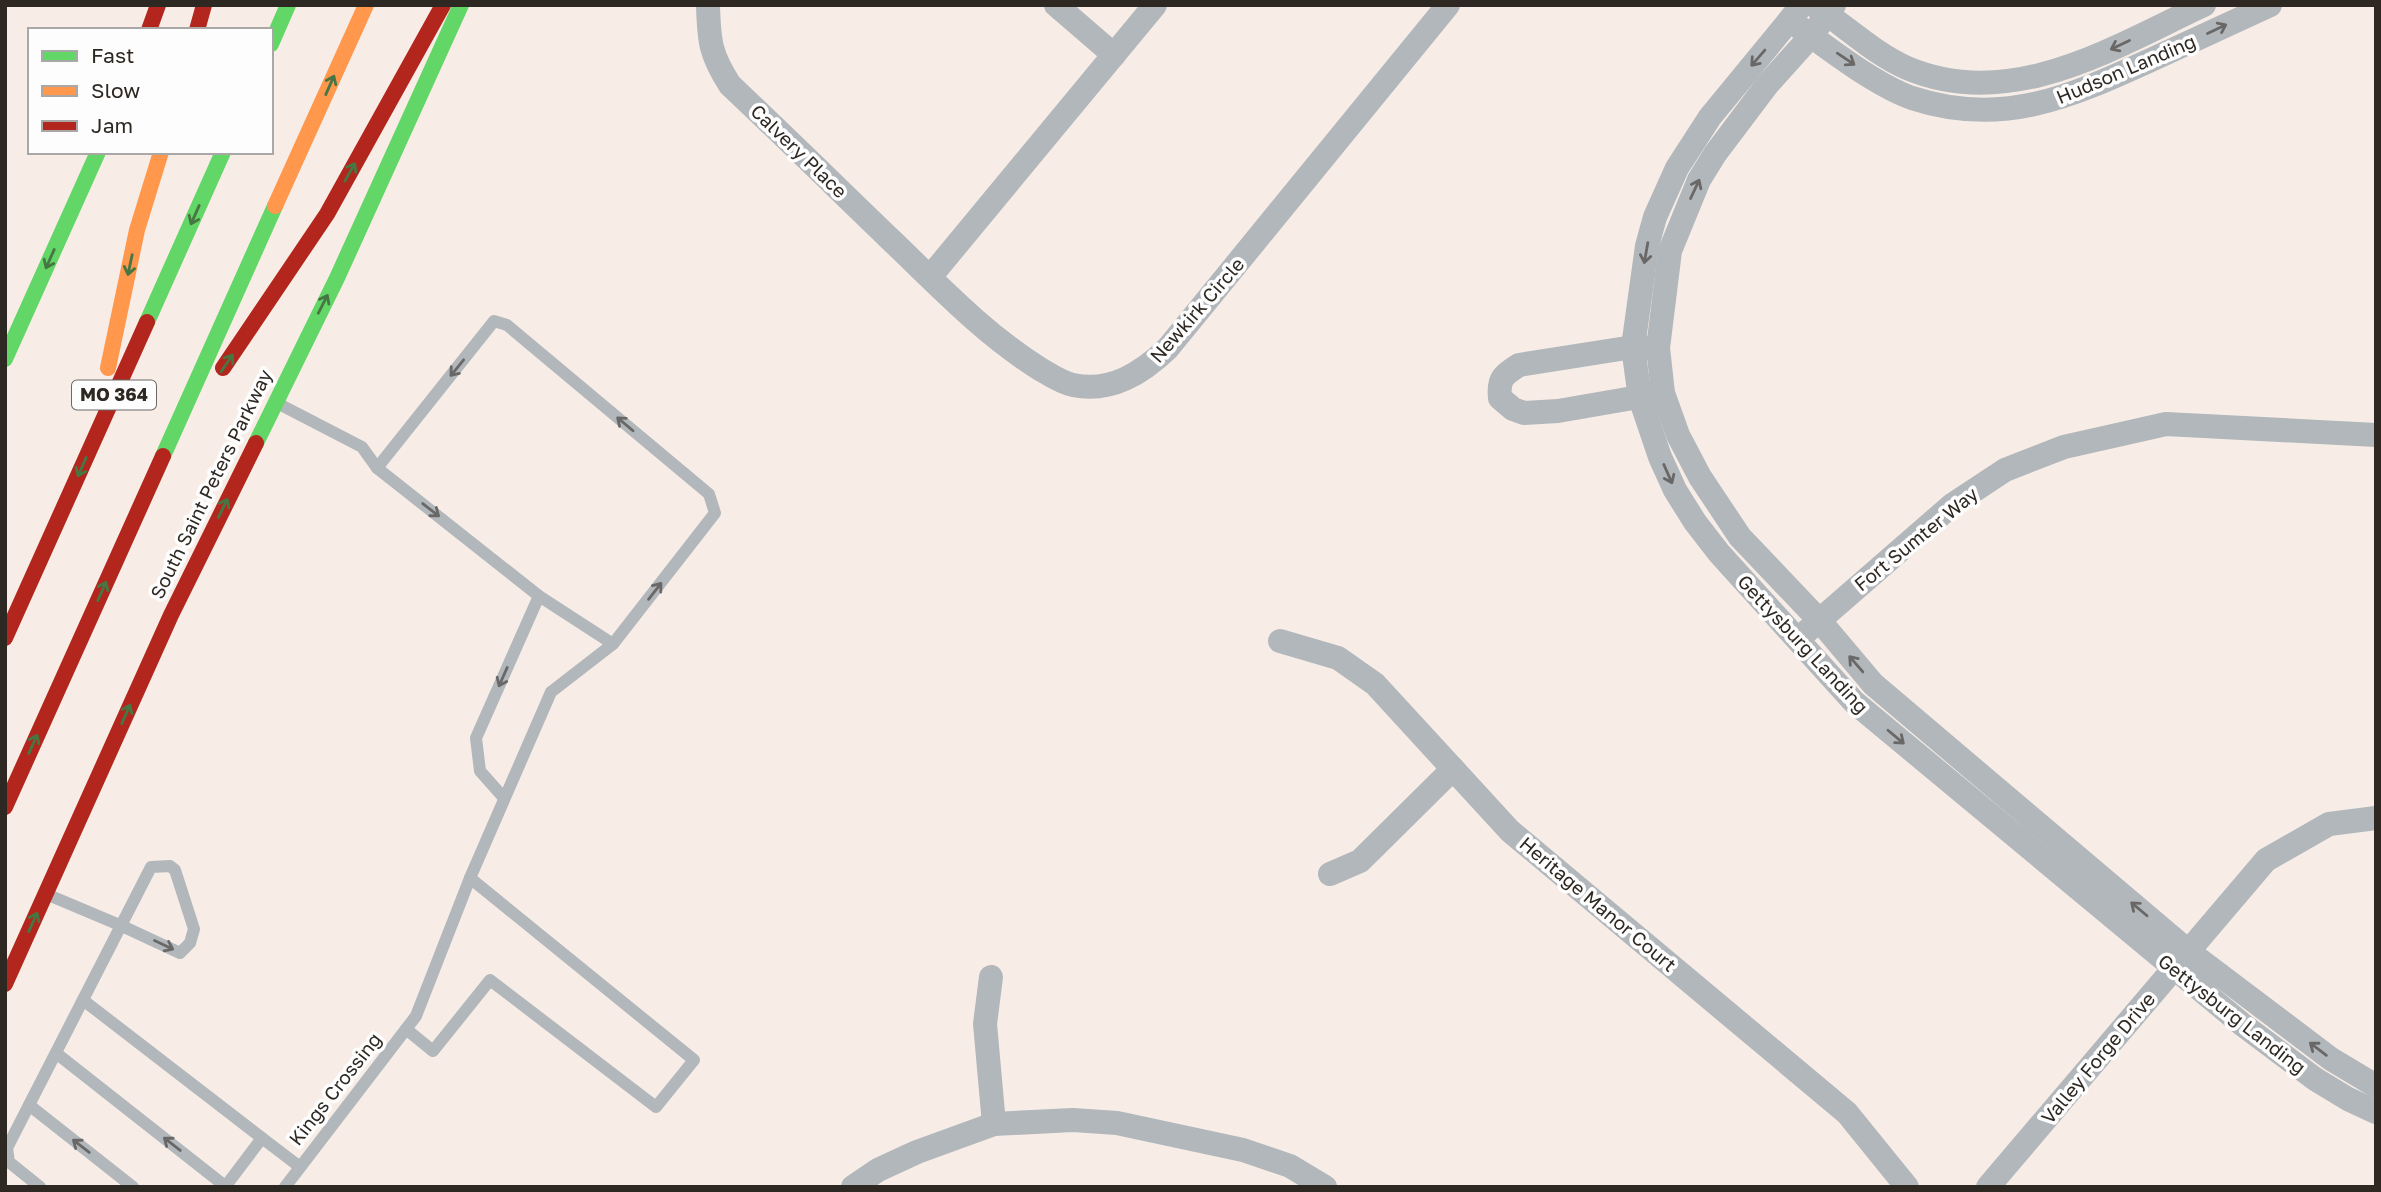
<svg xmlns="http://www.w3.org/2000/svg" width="2381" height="1192" viewBox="0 0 2381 1192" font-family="'Golos Text',sans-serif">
  <rect width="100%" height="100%" fill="#f7ede6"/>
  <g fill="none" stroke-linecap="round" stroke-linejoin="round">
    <!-- lane -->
    <g stroke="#b1b7bb" stroke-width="12">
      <polyline points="277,403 362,447 377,468 539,596 476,738 480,771 504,798"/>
      <polyline points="539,596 613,644"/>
      <polyline points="83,1000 262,1138 225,1187"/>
      <polyline points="406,1029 433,1051 490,980 656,1107 694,1060 470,878"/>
      <polyline points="56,1053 225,1186"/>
      <polyline points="29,1105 133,1187"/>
      <polyline points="262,1138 300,1167"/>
      <polyline points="40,1187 9,1162 7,1148 151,867 170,866 175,870 194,929 190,943 180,953 122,926 46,894"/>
      <polyline points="285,1187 416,1016 470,878 551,692 613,644 715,513 709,494 507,325 494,321 377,468"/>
    </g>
    <!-- street -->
    <g stroke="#b1b7bb" stroke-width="24">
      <path d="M708 5C709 41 710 54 730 85 784 136 837 188 891 240 938 285 984 334 1040 369 1050 375 1062 383 1073 385 1111 393 1142 373 1168 348L1448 5"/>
      <polyline points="1056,5 1114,55"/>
      <polyline points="1802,5 1710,117 1677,168 1655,217 1647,246 1633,347 1640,398 1660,457 1675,490 1695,522 1719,553 1854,702 2243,1025 2315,1079 2348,1099 2376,1112"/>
      <polyline points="1834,5 1811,36 1767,85 1715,154 1699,180 1670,251 1658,348 1663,393 1678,435 1700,477 1740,537 1819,620 1873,684 2188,951 2331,1059 2376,1086"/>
      <path d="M1815 6C1846 26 1873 53 1907 68 2011 112 2112 48 2204 5"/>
      <path d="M1799 27C1830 50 1876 85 1912 98 2003 128 2072 96 2153 59 2192 41 2231 23 2270 5"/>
      <polyline points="930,277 1155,5"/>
      <path d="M1650 348 1633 347 1519 365C1503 375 1498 379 1500 398L1513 409 1524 413 1558 411 1656 394"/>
      <polyline points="1806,632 1952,505 2005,470 2064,447 2166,424 2376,435"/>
      <polyline points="1280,641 1338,658 1375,684 1510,831 1847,1113 1907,1187"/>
      <polyline points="1330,874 1360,861 1453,769"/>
      <polyline points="991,977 985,1024 994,1124"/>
      <polyline points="853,1187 878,1170 917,1152 994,1124 1073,1120 1117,1123 1243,1150 1290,1166 1325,1187"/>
      <polyline points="1988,1187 2266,860 2329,824 2376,818"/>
    </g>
    <!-- fast -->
    <g stroke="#63d668" stroke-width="16">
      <polyline points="271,44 288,5"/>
      <polyline points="147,322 223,152"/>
      <polyline points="5,359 98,152"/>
      <polyline points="256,443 337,278 461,5"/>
      <polyline points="163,456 275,206"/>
    </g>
    <!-- slow -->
    <g stroke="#ff974d" stroke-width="16">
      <polyline points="275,206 366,5"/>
      <polyline points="108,368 137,230 161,152"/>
    </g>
    <!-- jam -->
    <g stroke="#b3261e" stroke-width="16">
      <polyline points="149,30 158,5"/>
      <polyline points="197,30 204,5"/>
      <polyline points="223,368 327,214 443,5"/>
      <polyline points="5,638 147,322"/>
      <polyline points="5,807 163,456"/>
      <polyline points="5,984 171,615 256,443"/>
    </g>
  </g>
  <!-- one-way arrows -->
  <defs><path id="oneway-shaft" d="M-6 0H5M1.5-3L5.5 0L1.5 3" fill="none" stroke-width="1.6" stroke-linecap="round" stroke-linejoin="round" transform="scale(1.75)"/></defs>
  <g stroke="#696867">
    <use href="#oneway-shaft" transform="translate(2217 29) rotate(-25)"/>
    <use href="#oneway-shaft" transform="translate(2120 45) rotate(155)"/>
    <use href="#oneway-shaft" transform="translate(1758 58) rotate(131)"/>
    <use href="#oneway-shaft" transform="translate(1846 59) rotate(34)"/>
    <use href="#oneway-shaft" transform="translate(1695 189) rotate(-65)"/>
    <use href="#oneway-shaft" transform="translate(1646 253) rotate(100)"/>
    <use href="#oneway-shaft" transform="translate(457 368) rotate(129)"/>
    <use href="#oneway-shaft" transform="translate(625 424) rotate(-140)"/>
    <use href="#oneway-shaft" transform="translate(1668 474) rotate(66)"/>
    <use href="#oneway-shaft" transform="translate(431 510) rotate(38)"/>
    <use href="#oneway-shaft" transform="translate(655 591) rotate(-52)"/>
    <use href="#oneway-shaft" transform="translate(1856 664) rotate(-131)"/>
    <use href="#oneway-shaft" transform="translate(503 677) rotate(114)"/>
    <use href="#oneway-shaft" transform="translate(1896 737) rotate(40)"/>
    <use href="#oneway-shaft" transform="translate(2139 909) rotate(-140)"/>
    <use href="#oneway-shaft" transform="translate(164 945) rotate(25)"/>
    <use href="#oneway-shaft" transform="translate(2318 1049) rotate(-143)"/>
    <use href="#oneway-shaft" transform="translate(172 1144) rotate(-142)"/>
    <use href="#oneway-shaft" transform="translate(81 1146) rotate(-142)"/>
  </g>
  <g stroke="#467642">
    <use href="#oneway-shaft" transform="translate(330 85) rotate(-66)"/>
    <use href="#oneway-shaft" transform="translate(350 172) rotate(-61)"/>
    <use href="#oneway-shaft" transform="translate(195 215) rotate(114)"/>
    <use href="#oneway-shaft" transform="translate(50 259) rotate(114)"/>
    <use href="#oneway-shaft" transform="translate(130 265) rotate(102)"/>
    <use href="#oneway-shaft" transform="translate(323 304) rotate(-63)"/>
    <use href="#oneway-shaft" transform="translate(227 363) rotate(-56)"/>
    <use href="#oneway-shaft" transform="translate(82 467) rotate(114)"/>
    <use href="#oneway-shaft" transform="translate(223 508) rotate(-64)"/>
    <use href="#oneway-shaft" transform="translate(102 591) rotate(-66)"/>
    <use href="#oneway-shaft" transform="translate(126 714) rotate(-66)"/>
    <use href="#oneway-shaft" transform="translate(33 744) rotate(-66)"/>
    <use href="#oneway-shaft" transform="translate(33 922) rotate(-66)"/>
  </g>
  <g text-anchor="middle" stroke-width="7" stroke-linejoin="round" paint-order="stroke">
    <!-- shield labels -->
    <rect fill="#fdfdfd" stroke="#6c6864" stroke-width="2" x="72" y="380.5" width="84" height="29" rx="5"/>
    <g font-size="18" font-weight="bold" fill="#2e2823">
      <text x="114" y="401">MO 364</text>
    </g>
    <!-- street labels -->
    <g font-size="19" fill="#2e2823" stroke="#fdfdfd">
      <text transform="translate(2126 69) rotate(-23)" y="7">Hudson Landing</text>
      <text transform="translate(799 151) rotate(44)" y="7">Calvery Place</text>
      <text transform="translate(1197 310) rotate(-49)" y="7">Newkirk Circle</text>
      <text transform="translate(211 484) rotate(-64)" y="7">South Saint Peters Parkway</text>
      <text transform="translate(1916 539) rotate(-39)" y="7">Fort Sumter Way</text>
      <text transform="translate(1803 644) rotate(47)" y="7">Gettysburg Landing</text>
      <text transform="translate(1598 904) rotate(40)" y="7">Heritage Manor Court</text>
      <text transform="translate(2232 1014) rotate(38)" y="7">Gettysburg Landing</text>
      <text transform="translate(2098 1058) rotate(-50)" y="7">Valley Forge Drive</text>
      <text transform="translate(335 1089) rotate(-52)" y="7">Kings Crossing</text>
    </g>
  </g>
  <!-- border -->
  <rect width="2381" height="1192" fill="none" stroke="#2e2823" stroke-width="14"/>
  <!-- legend -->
  <rect x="28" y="28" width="245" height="126" fill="#fdfdfd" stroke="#aaa8a6" stroke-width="2"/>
  <rect x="42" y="51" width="35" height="10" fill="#63d668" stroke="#aaa8a6" stroke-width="2"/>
  <text x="91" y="63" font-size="21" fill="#2e2823">Fast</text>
  <rect x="42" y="86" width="35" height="10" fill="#ff974d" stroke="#aaa8a6" stroke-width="2"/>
  <text x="91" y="98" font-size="21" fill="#2e2823">Slow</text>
  <rect x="42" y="121" width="35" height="10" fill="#b3261e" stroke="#aaa8a6" stroke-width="2"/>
  <text x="91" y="133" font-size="21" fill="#2e2823">Jam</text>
</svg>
